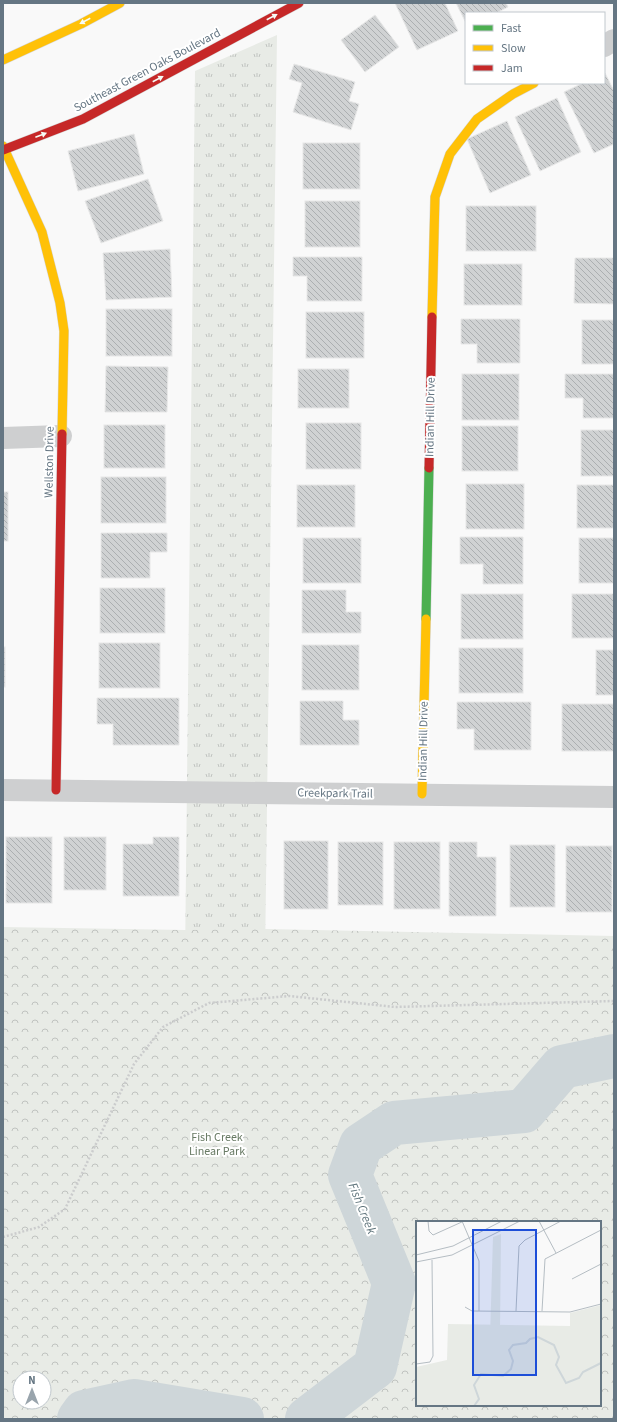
<svg xmlns="http://www.w3.org/2000/svg" width="617" height="1422" viewBox="0 0 617 1422" font-family="'Source Sans 3',sans-serif">
  <defs>
    <pattern id="grass-tufts" width="24" height="20" patternUnits="userSpaceOnUse"><rect width="24" height="20" fill="#e8ebe6"/><path d="M3 7l-1-3M5 7V3M7 7l1-3M15 17l-1-3M17 17v-4M19 17l1-3" fill="none" stroke="#c0c3c0"/></pattern>
    <pattern id="forest-crowns" width="20" height="18" patternUnits="userSpaceOnUse"><rect width="20" height="18" fill="#e8ebe6"/><path d="M2 6a3 3 0 1 1 6 0M12 15a3 3 0 1 1 6 0" fill="none" stroke="#c0c3c0"/></pattern>
    <pattern id="building-back-hatch" width="6" height="6" patternUnits="userSpaceOnUse"><rect width="6" height="6" fill="#d0d2d3"/><path d="M-1 5l2 2M0 0l6 6M5-1l2 2" fill="none" stroke="#acafb1"/></pattern>
  </defs>
  <rect width="100%" height="100%" fill="#f9f9f9"/>
  <!-- grass -->
  <polygon fill="url(#grass-tufts)" points="277,35 265,960 165,1419 185,960 195,71"/>
  <!-- forest -->
  <path fill="url(#forest-crowns)" fill-rule="evenodd" d="M3 927 185 930 266 929 614 936V1419H3ZM417 1222H600V1405H417ZM20 1378H44V1402H20Z"/>
  <g fill="none" stroke-linecap="round" stroke-linejoin="round">
    <!-- river -->
    <g stroke="#ced6d9" stroke-width="44">
      <polyline points="79,1419 84,1412 134,1401 242,1419"/>
      <polyline points="307,1419 375,1367 394,1283 350,1175 361,1145 394,1123 524,1111 562,1067 614,1056"/>
    </g>
  </g>
  <!-- building -->
  <g fill="url(#building-back-hatch)" stroke="#e8e8e8">
    <polygon points="395,3 445,3 458,31 417,50"/>
    <polygon points="456,3 506,3 508,7 496,13 466,13 466,23"/>
    <polygon points="375,15 399,47 365,72 341,40"/>
    <polygon points="294,64 355,82 349,101 359,104 351,130 293,112 302,83 289,79"/>
    <polygon points="604,73 605,73 614,91 614,144 594,153 564,92 583,83 604,83"/>
    <polygon points="557,98 581,152 540,171 515,117"/>
    <polygon points="507,121 531,175 490,193 467,139"/>
    <polygon points="134,134 144,174 78,191 68,151"/>
    <rect x="303" y="143" width="57" height="46"/>
    <polygon points="148,179 163,221 101,243 85,201"/>
    <rect x="305" y="201" width="55" height="46"/>
    <rect x="466" y="206" width="70" height="45"/>
    <polygon points="170,249 172,297 106,300 103,253"/>
    <polygon points="293,257 362,257 362,301 307,301 307,276 293,276"/>
    <polygon points="575,258 614,258 614,304 574,303"/>
    <rect x="464" y="264" width="58" height="41"/>
    <rect x="106" y="309" width="66" height="47"/>
    <rect x="306" y="312" width="58" height="46"/>
    <polygon points="461,319 520,319 520,363 477,363 477,344 461,344"/>
    <rect x="582" y="320" width="32" height="44"/>
    <polygon points="106,366 168,367 167,412 105,412"/>
    <rect x="298" y="369" width="51" height="39"/>
    <rect x="462" y="374" width="57" height="46"/>
    <polygon points="565,374 614,374 614,418 583,418 583,398 565,398"/>
    <rect x="306" y="423" width="55" height="46"/>
    <rect x="104" y="425" width="61" height="43"/>
    <rect x="462" y="426" width="56" height="45"/>
    <rect x="581" y="430" width="33" height="46"/>
    <rect x="101" y="477" width="65" height="46"/>
    <rect x="466" y="484" width="58" height="45"/>
    <rect x="297" y="485" width="58" height="42"/>
    <rect x="577" y="485" width="37" height="43"/>
    <rect x="3" y="492" width="5" height="49"/>
    <polygon points="101,533 167,533 167,552 150,552 150,578 101,578"/>
    <polygon points="460,537 523,537 523,584 483,584 483,564 460,564"/>
    <rect x="303" y="538" width="58" height="45"/>
    <rect x="579" y="538" width="35" height="45"/>
    <rect x="100" y="588" width="65" height="45"/>
    <polygon points="302,590 346,590 346,612 361,612 361,633 302,633"/>
    <rect x="461" y="594" width="62" height="45"/>
    <rect x="572" y="594" width="42" height="44"/>
    <rect x="99" y="643" width="61" height="45"/>
    <rect x="302" y="645" width="57" height="45"/>
    <rect x="3" y="647" width="2" height="40"/>
    <rect x="459" y="648" width="64" height="45"/>
    <rect x="596" y="650" width="18" height="45"/>
    <polygon points="97,698 179,698 179,745 113,745 113,724 97,724"/>
    <polygon points="300,701 343,701 343,720 359,720 359,745 300,745"/>
    <polygon points="457,702 531,702 531,750 474,750 474,729 457,729"/>
    <rect x="562" y="704" width="52" height="47"/>
    <rect x="6" y="837" width="46" height="66"/>
    <rect x="64" y="837" width="42" height="53"/>
    <polygon points="153,837 179,837 179,896 123,896 123,844 153,844"/>
    <rect x="284" y="841" width="44" height="68"/>
    <rect x="338" y="842" width="45" height="63"/>
    <rect x="394" y="842" width="46" height="67"/>
    <polygon points="449,842 477,842 477,857 496,857 496,916 449,916"/>
    <rect x="510" y="845" width="45" height="62"/>
    <rect x="566" y="846" width="46" height="66"/>
  </g>
  <g fill="none" stroke-linecap="round" stroke-linejoin="round">
    <defs>
      <polyline id="fast" points="426,619 429,468"/>
      <g id="slow">
        <polyline points="3,60 81,24 120,3"/>
        <polyline points="3,146 42,232 60,303 64,331 62,434"/>
        <polyline points="432,317 435,197 450,154 477,119 513,94 534,83"/>
        <polyline points="422,794 426,619"/>
      </g>
      <g id="jam">
        <polyline points="3,150 83,119 299,3"/>
        <polyline points="429,468 432,317"/>
        <polyline points="56,790 62,434"/>
      </g>
    </defs>
    <!-- fast casing -->
    <use href="#fast" stroke="#d5d6d7" stroke-width="10"/>
    <!-- slow casing -->
    <use href="#slow" stroke="#d5d6d7" stroke-width="10"/>
    <!-- jam casing -->
    <use href="#jam" stroke="#d5d6d7" stroke-width="10"/>
    <!-- path -->
    <polyline stroke="#cbcccd" stroke-width="2.5" stroke-dasharray="2 2" stroke-linecap="butt" points="3,1237 39,1227 65,1209 134,1064 163,1027 209,1003 289,996 395,1007 614,1001"/>
    <!-- street -->
    <g stroke="#cecfd0" stroke-width="22">
      <polyline points="604,46 614,40"/>
      <polyline points="3,438 61,436"/>
      <polyline points="3,790 614,797"/>
    </g>
    <!-- fast -->
    <use href="#fast" stroke="#4caf50" stroke-width="9"/>
    <!-- slow -->
    <use href="#slow" stroke="#ffc107" stroke-width="9"/>
    <!-- jam -->
    <use href="#jam" stroke="#c62828" stroke-width="9"/>
  </g>
  <!-- one-way arrows -->
  <defs><path id="oneway-solid" d="M-6-.8H1V-3.2L6.5 0L1 3.2V.8H-6Z"/></defs>
  <g fill="#f6fbf6">
    <use href="#oneway-solid" transform="translate(272 17) rotate(-28)"/>
    <use href="#oneway-solid" transform="translate(85 21) rotate(152)"/>
    <use href="#oneway-solid" transform="translate(158 79) rotate(-28)"/>
    <use href="#oneway-solid" transform="translate(41 135) rotate(-21)"/>
  </g>
  <g text-anchor="middle" stroke-width="4" stroke-linejoin="round" paint-order="stroke">
    <!-- street labels -->
    <g font-size="12" fill="#657683" stroke="#fff">
      <text transform="translate(147 70) rotate(-28)" y="4">Southeast Green Oaks Boulevard</text>
      <text transform="translate(430 417) rotate(-89)" y="4">Indian Hill Drive</text>
      <text transform="translate(49 462) rotate(-89)" y="4">Wellston Drive</text>
      <text transform="translate(423 741) rotate(-89)" y="4">Indian Hill Drive</text>
      <text transform="translate(335 793) rotate(1)" y="4">Creekpark Trail</text>
    </g>
    <!-- park labels -->
    <g font-size="12" fill="#687a64" stroke="#fff">
      <text x="217" y="1141">Fish Creek<tspan x="217" dy="14">Linear Park</tspan></text>
    </g>
    <!-- water labels -->
    <g font-size="13" font-style="italic" fill="#60757c" stroke="#fff">
      <text transform="translate(363 1208) rotate(68)" y="5">Fish Creek</text>
    </g>
  </g>
  <!-- overview -->
  <g transform="translate(416 1221)">
    <rect width="185" height="185" fill="#f9f9f9"/>
    <path d="M85 13 84 107 72 185 77 16Z" fill="#e8ebe6"/>
    <path d="M185 84V185H0V146L31 139 32 103 154 105V92Z" fill="#e8ebe6"/>
    <path fill="none" stroke="#ced6d9" stroke-width="2" d="M58 185 63 178 58 164 65 153 87 155 95 148 97 140 93 129 97 124 110 122 114 118 122 116 138 124 143 136 140 144 150 162 163 157 167 151 185 142"/>
    <path fill="none" stroke="#b5bdc3" stroke-width="1" d="M12 0 13 10 17 14 48 0M46 0 63 40V90M123 0 140 32M0 34 37 25 86 0M0 41 36 34 104 0M156 58 185 43M49 86 56 90 154 91 185 83M100 90 103 25 109 19 145 0M126 90 129 38 185 9M0 143 14 141 17 135 16 39"/>
    <path fill="#1d4ed8" fill-opacity="0.15" stroke="#1d4ed8" stroke-width="2" d="M57 9H120V154H57Z"/>
    <rect width="185" height="185" fill="none" stroke="#657683" stroke-width="2"/>
  </g>
  <!-- border -->
  <rect width="617" height="1422" fill="none" stroke="#657683" stroke-width="8"/>
  <!-- legend -->
  <rect x="465" y="12" width="140" height="72" fill="#ffffff" stroke="#c1c8cd"/>
  <rect x="473" y="25" width="20" height="6" fill="#4caf50" stroke="#c1c8cd"/>
  <text x="501" y="32" font-size="12" fill="#657683">Fast</text>
  <rect x="473" y="45" width="20" height="6" fill="#ffc107" stroke="#c1c8cd"/>
  <text x="501" y="52" font-size="12" fill="#657683">Slow</text>
  <rect x="473" y="65" width="20" height="6" fill="#c62828" stroke="#c1c8cd"/>
  <text x="501" y="72" font-size="12" fill="#657683">Jam</text>
  <!-- north arrow -->
  <g transform="translate(32 1390)"><circle r="19" fill="#ffffff" stroke="#c1c8cd"/>
  <path d="M0-3L7 15L0 10L-7 15Z" fill="#99a4ac"/>
  <text y="-6" font-size="11" font-weight="bold" text-anchor="middle" fill="#657683">N</text>
  </g>
</svg>
